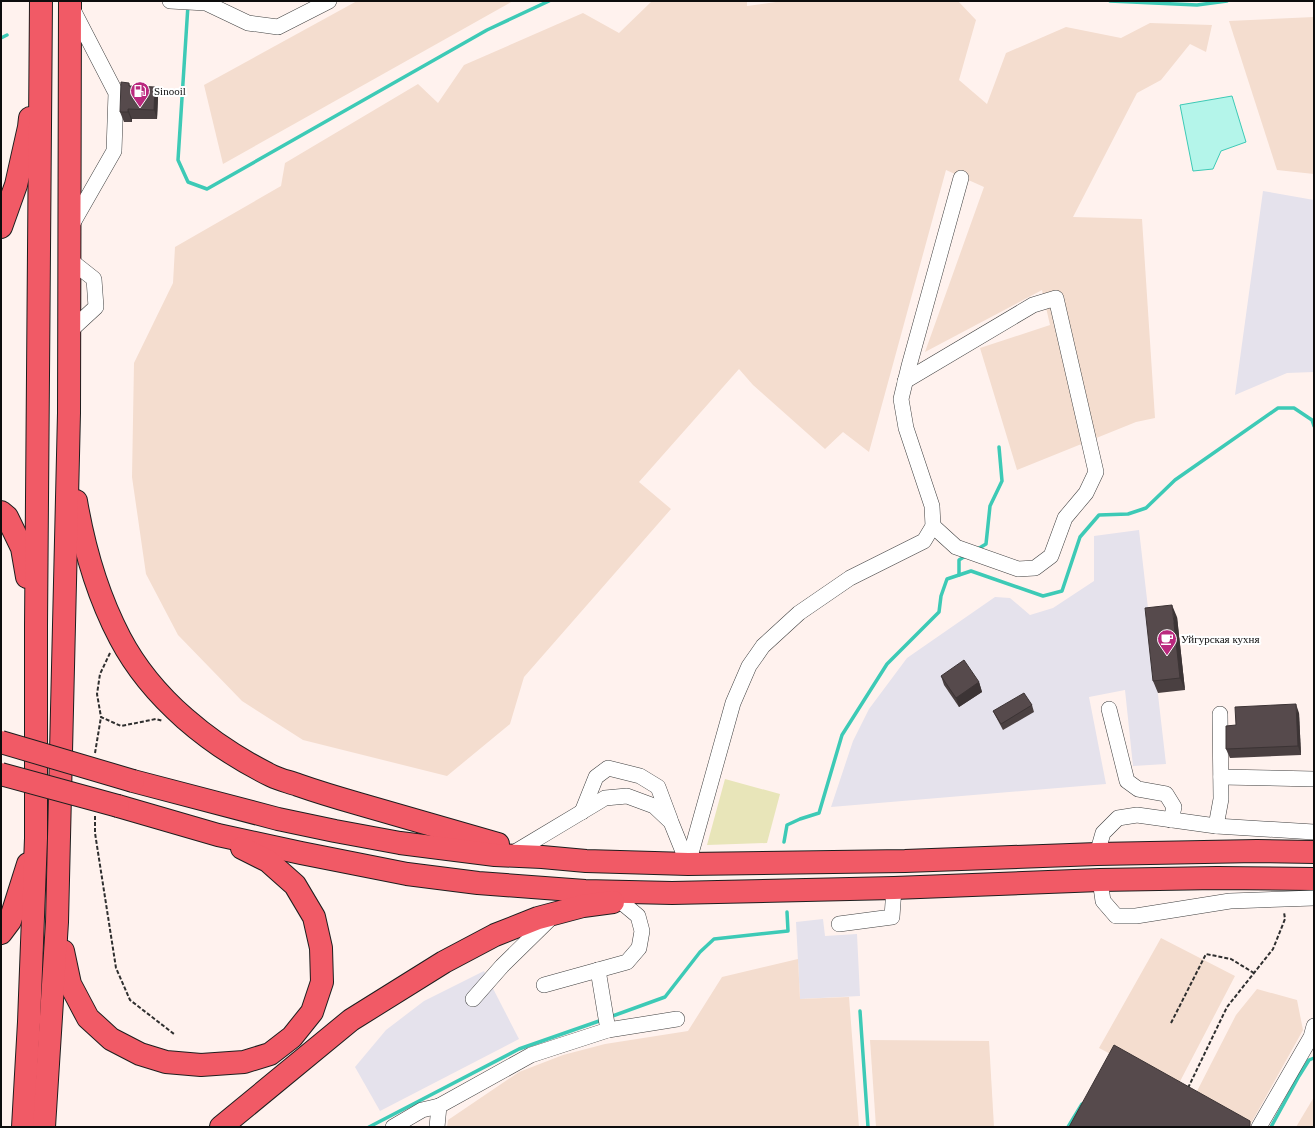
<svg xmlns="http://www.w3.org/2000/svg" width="1315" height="1128" viewBox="0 0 1315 1128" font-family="'Times New Roman',serif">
  <rect width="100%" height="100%" fill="#fff2ee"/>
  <!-- industrial -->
  <g fill="#e5e2ec">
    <polygon points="1263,191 1314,200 1314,372 1287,373 1235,395"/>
    <polygon points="1139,530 1166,764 1133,766 1125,690 1089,697 1106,784 831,807 853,741 869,709 907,658 995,597 1010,598 1030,615 1053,608 1094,581 1094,536"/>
    <polygon points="823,919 825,936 857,934 860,996 800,999 796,922"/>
    <polygon points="484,971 519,1039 380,1111 355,1067 386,1030 424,1001"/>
  </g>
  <!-- farmland -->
  <g fill="#f4ddcf">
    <polygon points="357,1 513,1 223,164 204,85"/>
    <polygon points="652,1 747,1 747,6 783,1 958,1 976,20 959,80 987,104 1006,53 1066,27 1121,38 1150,23 1212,25 1206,52 1190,44 1161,80 1137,93 1073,217 1142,219 1155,418 1136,422 1017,470 980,348 1050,325 1042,290 925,352 984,187 946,170 869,452 843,432 825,449 753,385 739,369 639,482 671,509 524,677 510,724 447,776 303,740 242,701 178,635 146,574 132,477 134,363 173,283 175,247 281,186 285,163 418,84 438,103 464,65 583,13 619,33"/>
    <polygon points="1314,17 1314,174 1277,170 1229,21"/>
    <polygon points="1161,938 1235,976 1175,1091 1193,1099 1236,1015 1257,989 1297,1000 1303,1030 1249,1127 1080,1127 1120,1059 1099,1048"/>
    <polygon points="798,959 800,999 849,997 859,1127 447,1127 448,1120 519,1072 563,1055 605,1044 688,1031 722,977"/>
    <polygon points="870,1040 989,1041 994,1127 876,1127"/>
    <polygon points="1314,1097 1314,1127 1296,1127"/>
  </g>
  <!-- green -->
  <polygon fill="#e8e5b9" points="725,779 780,794 767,843 707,845"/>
  <!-- water -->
  <polygon fill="#b4f5ea" stroke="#3dcab6" points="1232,96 1246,142 1221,151 1213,169 1193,171 1180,105"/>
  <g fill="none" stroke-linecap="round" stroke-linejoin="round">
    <!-- stream -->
    <g stroke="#3dcab6" stroke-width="3.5">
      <polyline points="1110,1 1197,5 1227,1"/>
      <polyline points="188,5 178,160 188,182 207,189 487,30 549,1"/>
      <polyline points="1,38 7,35"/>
      <polyline points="976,550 986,544 990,506 1002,481 999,447"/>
      <polyline points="959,575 959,560 967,555"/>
      <polyline points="784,842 787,825 800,819 819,813 842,735 887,664 939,612 941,596 947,579 971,571 1043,596 1062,591 1080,537 1099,515 1128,514 1146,508 1175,480 1278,408 1294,408 1312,420 1314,426"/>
      <polyline points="860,1011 868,1127"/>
      <polyline points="610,1017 665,997 700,952 714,939 788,931 787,912"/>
      <polyline points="369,1127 519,1049 602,1020"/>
      <polyline points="1068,1127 1082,1104"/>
      <polyline points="1271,1127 1299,1076 1309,1060 1314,1058"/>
    </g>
    <defs>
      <g id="minor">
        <polyline points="170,1 206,3 248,23 278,27 329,1"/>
        <polyline points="70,228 114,151 116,93 72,8"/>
        <polyline points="70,331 96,307 94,279 70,260"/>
        <polyline points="905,381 1033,305 1056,298 1096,472 1086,493 1065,518 1051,556 1035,568 1018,569 956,547 933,526"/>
        <polyline points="1109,709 1127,781 1138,789 1166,794 1174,807 1171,820"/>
        <polyline points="1221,777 1314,779"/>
        <polyline points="582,812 596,777 608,768 640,776 658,787 670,819"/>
        <polyline points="1216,826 1221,799 1220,714"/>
        <polyline points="1097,854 1103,833 1118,818 1137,815 1216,826 1314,832"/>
        <polyline points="510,855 605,798 627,796 654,806 671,822 688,864"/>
        <polyline points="688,864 733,703 749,666 763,646 799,613 850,578 924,541 933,526 932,506 906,428 901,399 909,366 961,178"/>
        <polyline points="1100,880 1103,901 1116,916 1136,916 1230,901 1314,898"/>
        <polyline points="839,924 892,917 894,888"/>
        <polyline points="544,985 627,962 639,948 642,931 638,916 620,901"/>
        <polyline points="473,999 502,966 553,916"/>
        <polyline points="608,1030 677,1019"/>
        <polyline points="393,1127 422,1110 439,1106"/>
        <polyline points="437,1127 439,1106 531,1055 608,1030 598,970"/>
        <polyline points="1259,1127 1311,1037 1314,1026"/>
      </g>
      <g id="highway">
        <polyline points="1,227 16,185 29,127 30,118"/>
        <path d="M76 501C84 548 98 596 120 638 152 699 211 746 272 776 280 780 290 782 298 785 318 792 338 798 359 804 405 817 452 831 498 844"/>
        <polyline points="1,512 7,517 22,548 27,577"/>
        <polyline points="133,781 278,819 335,831 400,843 495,855 542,857 586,861 688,864 905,861 1097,854 1257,851 1314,852"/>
        <polyline points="118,806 218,835 301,853 407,874 478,883 585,891 672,893 894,888 1100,880 1217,878 1314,879"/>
        <polyline points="1,933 10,921 28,864"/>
        <polyline points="63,951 70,984 88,1018 111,1039 140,1054 166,1062 201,1065 244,1062 270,1054 292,1037 312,1012 322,982 321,948 314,917 295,885 268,861 242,848"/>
        <polyline points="23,1127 29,1022 36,838 36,625 41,1"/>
        <polyline points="44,1127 57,922 69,413 70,1"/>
        <polyline points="221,1127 351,1020 444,962 495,935 538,918 583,906 613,902"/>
      </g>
    </defs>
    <!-- minor casing -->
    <use href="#minor" stroke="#404040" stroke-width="16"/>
    <!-- highway casing -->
    <use href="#highway" stroke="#1e1e1e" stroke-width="24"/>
    <!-- path -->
    <g stroke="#2f2f2f" stroke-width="2" stroke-dasharray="4 2" stroke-linecap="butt">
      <polyline points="110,653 100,674 97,694 101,717 121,726 156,719 163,721"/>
      <polyline points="95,753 101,717"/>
      <polyline points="95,816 95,833 116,968 130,1000 174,1034"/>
      <polyline points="1171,1023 1206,954 1231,959 1254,973"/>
      <polyline points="1188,1088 1227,1007 1273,949 1285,919 1284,912"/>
    </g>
    <!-- minor -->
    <use href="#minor" stroke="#fff" stroke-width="15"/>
    <!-- highway -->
    <use href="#highway" stroke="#f15a66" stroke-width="22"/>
    <defs>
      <g id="highway-bridge">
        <polyline points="1,742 133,781"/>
        <polyline points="1,774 118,806"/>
      </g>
    </defs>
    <!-- highway-bridge casing -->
    <use href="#highway-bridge" stroke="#1e1e1e" stroke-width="24" stroke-linecap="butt"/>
    <!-- highway-bridge -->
    <use href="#highway-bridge" stroke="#f15a66" stroke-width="22"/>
  </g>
  <!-- wall -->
  <g fill="#4a4041">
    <polygon points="129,83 130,86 155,87 158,97 157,119 132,119 132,122 124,122 120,112"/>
    <polygon points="1177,617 1185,690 1158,693 1153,681"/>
    <polygon points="941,676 979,682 982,692 959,707 944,685"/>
    <polygon points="1032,705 1034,712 1003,730 996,717 993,711"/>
    <polygon points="1299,713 1301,755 1230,758 1226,749 1236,725"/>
  </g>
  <!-- shaded-wall -->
  <g fill="#3c3435">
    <polygon points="155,87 158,97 157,119 154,110"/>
    <polygon points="128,109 132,119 132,122 128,112"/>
    <polygon points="1172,605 1177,617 1185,690 1180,678"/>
    <polygon points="979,682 982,692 959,707 956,698"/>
    <polygon points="1296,704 1299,713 1301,755 1298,746"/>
  </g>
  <!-- building -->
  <g fill="#564a4c" stroke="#3c3435">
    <polygon points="121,82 129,83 129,86 155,87 154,110 128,109 128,112 120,112"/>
    <polygon points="1172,605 1180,678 1153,681 1145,608"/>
    <polygon points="964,660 979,682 956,698 941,676"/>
    <polygon points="1024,693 1032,705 1001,724 993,711"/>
    <polygon points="1296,704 1298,746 1226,749 1226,726 1236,725 1235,707"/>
    <polygon points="1114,1045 1250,1121 1250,1127 1069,1127"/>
  </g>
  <!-- icons -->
  <defs>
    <symbol id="fuel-pin" viewBox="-11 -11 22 30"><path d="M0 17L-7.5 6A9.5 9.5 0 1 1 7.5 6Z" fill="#ba297e" stroke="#fff"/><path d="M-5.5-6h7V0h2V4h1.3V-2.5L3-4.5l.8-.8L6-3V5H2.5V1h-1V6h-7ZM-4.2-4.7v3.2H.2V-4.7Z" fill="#fff"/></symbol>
    <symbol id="cafe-pin" viewBox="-11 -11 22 30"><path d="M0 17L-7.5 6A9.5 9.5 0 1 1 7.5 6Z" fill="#ba297e" stroke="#fff"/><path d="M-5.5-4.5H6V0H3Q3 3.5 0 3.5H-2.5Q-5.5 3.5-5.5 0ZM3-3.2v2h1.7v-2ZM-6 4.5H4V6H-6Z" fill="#fff"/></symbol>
  </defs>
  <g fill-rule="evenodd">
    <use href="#fuel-pin" x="129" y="80" width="22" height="30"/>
    <use href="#cafe-pin" x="1156" y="628" width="22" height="30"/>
  </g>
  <g text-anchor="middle" stroke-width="4" stroke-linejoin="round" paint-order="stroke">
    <!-- poi labels -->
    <g font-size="11" fill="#0d0d0d" stroke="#fff" text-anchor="start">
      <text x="154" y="95">Sinooil</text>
      <text x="1181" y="643">Уйгурская кухня</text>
    </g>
  </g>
  <!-- border -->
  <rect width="1315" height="1128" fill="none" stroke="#0d0d0d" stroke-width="4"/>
</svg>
